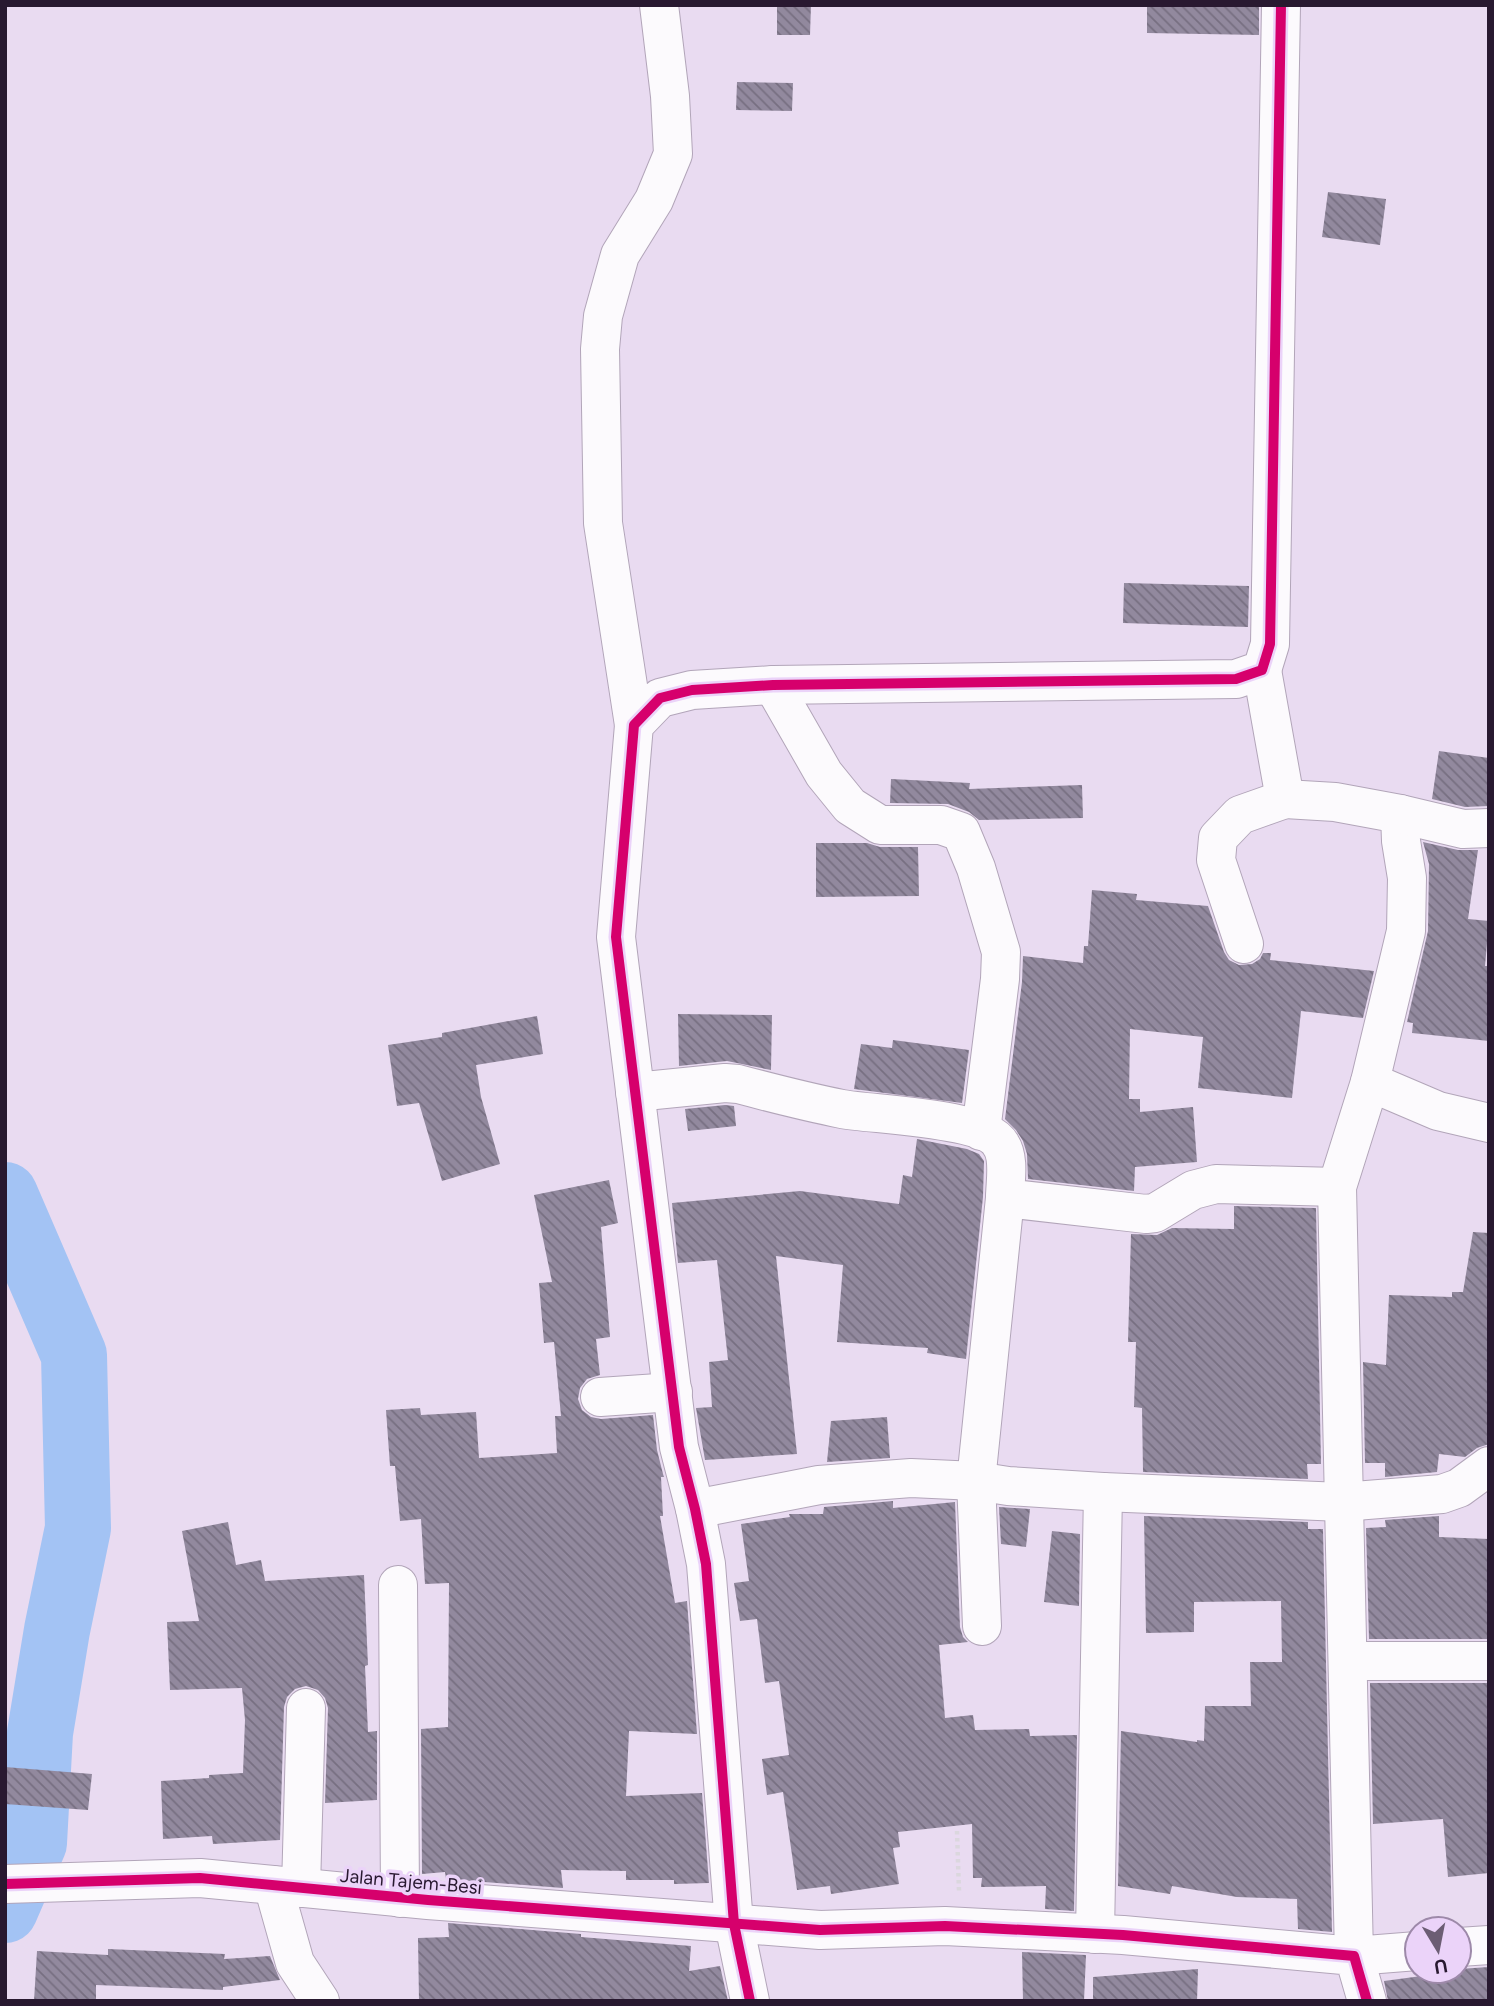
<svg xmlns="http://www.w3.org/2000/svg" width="1494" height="2006" viewBox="0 0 1494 2006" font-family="Figtree,sans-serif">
  <defs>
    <pattern id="building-back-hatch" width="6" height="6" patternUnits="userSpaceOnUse" patternTransform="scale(1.75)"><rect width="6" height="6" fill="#92899e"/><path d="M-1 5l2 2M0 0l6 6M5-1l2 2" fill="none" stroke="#776f81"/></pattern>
  </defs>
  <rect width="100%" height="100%" fill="#e9dbf1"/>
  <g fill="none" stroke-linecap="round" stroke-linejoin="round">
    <!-- river -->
    <polyline stroke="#a3c3f4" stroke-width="66" points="5,1195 74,1355 78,1528 57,1630 40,1733 34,1843 5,1910"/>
  </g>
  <!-- building -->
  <g fill="url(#building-back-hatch)">
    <polygon points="777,5 811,5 810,35 777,35"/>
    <polygon points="1147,5 1259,5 1259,35 1147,33"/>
    <polygon points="737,82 793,83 792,111 736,110"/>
    <polygon points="1328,192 1386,199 1380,245 1322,237"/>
    <polygon points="1124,583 1249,586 1248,627 1123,623"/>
    <polygon points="1439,751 1489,758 1489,806 1465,807 1432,799"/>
    <polygon points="891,779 970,783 969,789 1082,785 1083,818 979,820 969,812 948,804 890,803"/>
    <polygon points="1423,842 1458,850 1478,850 1468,919 1489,921 1485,966 1489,966 1489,1041 1412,1033 1413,1023 1407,1022 1428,931 1429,864"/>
    <polygon points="816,843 867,843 880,847 918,847 919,896 816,897"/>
    <polygon points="1092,890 1137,894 1136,900 1208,906 1224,952 1229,960 1239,965 1252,964 1260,959 1263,953 1271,953 1270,960 1374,971 1363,1018 1301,1011 1292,1098 1198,1088 1203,1037 1130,1029 1129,1099 1140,1099 1140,1112 1193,1107 1197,1162 1135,1167 1134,1191 1028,1179 1027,1154 1023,1141 1016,1130 1005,1119 1022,982 1023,956 1083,963 1084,946 1088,946"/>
    <polygon points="678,1014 772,1015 771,1070 727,1061 679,1066"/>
    <polygon points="537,1016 543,1054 476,1065 481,1097 500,1164 442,1181 419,1103 397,1106 388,1045 442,1037 442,1033"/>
    <polygon points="893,1040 969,1050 962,1103 854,1089 861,1044 892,1048"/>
    <polygon points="725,1105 734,1106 736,1126 688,1131 685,1109"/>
    <polygon points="917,1139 967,1149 979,1154 984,1161 983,1197 966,1359 927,1353 928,1348 837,1342 843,1265 776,1256 797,1454 705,1460 696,1408 712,1407 709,1362 728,1360 717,1260 678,1263 672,1203 800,1191 899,1204 903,1175 912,1177"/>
    <polygon points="609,1180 618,1223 601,1227 610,1337 596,1339 600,1375 587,1379 580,1388 578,1399 582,1410 591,1417 601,1419 653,1415 657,1450 663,1474 664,1477 661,1477 663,1516 660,1516 675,1603 687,1601 697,1734 629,1731 626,1796 702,1793 709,1883 674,1884 674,1880 626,1880 626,1871 561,1870 563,1888 446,1879 445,1872 422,1874 421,1729 448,1727 449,1583 425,1584 421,1519 400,1521 395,1466 390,1466 386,1410 420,1408 421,1415 476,1412 479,1458 557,1453 555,1416 561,1416 554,1342 544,1343 539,1283 552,1282 534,1195"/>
    <polygon points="1234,1206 1316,1208 1321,1464 1307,1464 1308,1479 1143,1472 1142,1408 1134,1407 1136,1342 1128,1342 1131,1234 1157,1235 1172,1228 1234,1229"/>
    <polygon points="1473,1232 1489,1233 1489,1444 1477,1448 1465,1457 1439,1454 1437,1472 1385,1477 1385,1463 1365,1463 1363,1362 1386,1365 1389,1295 1452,1297 1452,1292 1463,1292"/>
    <polygon points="887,1417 890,1458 827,1462 831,1421"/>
    <polygon points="893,1501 893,1508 955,1502 960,1627 963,1637 968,1642 939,1645 945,1718 973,1715 975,1730 1029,1729 1030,1736 1077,1735 1074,1911 1045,1909 1046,1886 981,1887 982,1878 973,1878 972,1824 898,1832 900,1847 893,1848 899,1884 831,1894 830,1886 797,1890 783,1792 767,1795 762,1759 789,1755 779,1681 765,1683 757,1619 740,1621 734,1583 749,1581 741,1524 790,1517 789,1514 823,1514 824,1507"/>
    <polygon points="999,1507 1030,1509 1026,1547 1001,1544"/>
    <polygon points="1144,1516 1308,1522 1308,1529 1323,1529 1332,1932 1298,1929 1297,1899 1237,1897 1172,1886 1170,1894 1118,1886 1121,1731 1197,1742 1197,1740 1204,1741 1205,1706 1251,1706 1250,1662 1282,1662 1281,1601 1194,1602 1194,1632 1146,1633"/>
    <polygon points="1439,1516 1439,1537 1489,1539 1489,1639 1369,1639 1366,1528 1386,1527 1385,1520"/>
    <polygon points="228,1522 236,1565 261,1560 265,1581 364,1575 368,1665 365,1666 368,1732 377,1731 377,1800 325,1803 328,1708 325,1698 318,1690 306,1686 295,1689 287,1697 284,1707 280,1840 213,1844 212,1836 163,1839 161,1781 209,1778 209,1775 243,1773 245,1720 242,1688 170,1690 167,1622 199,1621 182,1531"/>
    <polygon points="1052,1531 1080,1534 1079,1606 1044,1602"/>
    <polygon points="1370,1683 1489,1683 1489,1873 1448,1877 1443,1819 1373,1824"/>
    <polygon points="5,1767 92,1774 88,1810 5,1804"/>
    <polygon points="448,1923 581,1934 581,1937 691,1946 689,1971 720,1966 728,2001 419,2001 418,1938 449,1937"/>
    <polygon points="108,1949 225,1954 224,1959 270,1956 280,1980 223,1987 223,1990 96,1985 96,2001 34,2001 37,1951 108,1955"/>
    <polygon points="1022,1952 1086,1955 1084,2001 1023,2001"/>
    <polygon points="1489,1967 1489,2001 1388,2001 1384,1981 1459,1971 1459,1969"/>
    <polygon points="1198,1969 1197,2001 1093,2001 1093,1977"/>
  </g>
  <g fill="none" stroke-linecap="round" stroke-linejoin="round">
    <defs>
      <g id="minor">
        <polyline points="773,685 824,774 850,806 880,825 941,825 961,832 976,868 1001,952 1000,979 981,1131"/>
        <polyline points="634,725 603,523 600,349 603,316 620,255 654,200 673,154 670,96 659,5"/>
        <polyline points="1285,799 1335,802 1400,814 1401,841 1407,878 1406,931 1370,1082 1438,1111 1489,1123"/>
        <polyline points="1400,814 1463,829 1489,828"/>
        <polyline points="1244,944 1216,860 1218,838 1240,815 1285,799 1262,670"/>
        <polyline points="1370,1082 1337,1187 1354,1956 1417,1951"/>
        <path d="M635 1092 725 1083 738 1084C772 1093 807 1102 842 1109 874 1115 986 1117 1001 1145 1010 1159 1005 1182 1005 1198L976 1481 982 1626"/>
        <polyline points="1005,1198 1146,1214 1155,1213 1193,1190 1216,1184 1337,1187"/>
        <polyline points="600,1397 673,1392"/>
        <polyline points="695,1509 819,1485 911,1478 976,1481 1008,1486 1103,1492 1342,1502 1442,1494 1459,1488 1489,1466"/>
        <polyline points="398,1585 400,1898"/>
        <polyline points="1348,1661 1489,1661"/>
        <polyline points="5,1884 200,1878 428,1900 820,1930 945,1926 1123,1935 1354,1956 1367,2001"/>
        <polyline points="273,1885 295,1963 320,2001"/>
        <polyline points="301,1888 306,1708"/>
        <polyline points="1095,1934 1103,1492"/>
        <polyline points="1459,1947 1489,1945"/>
        <polyline points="750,2001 734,1924 706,1564 695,1509 679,1447 616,937 634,725 660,698 692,690 773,685 1236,679 1262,670 1270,644 1281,5"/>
      </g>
    </defs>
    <!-- minor casing -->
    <use href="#minor" stroke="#b2a5b9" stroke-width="40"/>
    <!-- path -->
    <polyline stroke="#dbd7de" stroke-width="4.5" stroke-dasharray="3.5 3.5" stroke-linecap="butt" points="957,1831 959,1891"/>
    <!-- minor -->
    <use href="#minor" stroke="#fcfafd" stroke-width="38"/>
    <defs>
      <g id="cycleway">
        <polyline points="5,1884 200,1878 428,1900 820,1930 945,1926 1123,1935 1354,1956 1367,2001"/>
        <polyline points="750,2001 734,1924 706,1564 695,1509 679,1447 616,937 634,725 660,698 692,690 773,685 1236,679 1262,670 1270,644 1281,5"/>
      </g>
    </defs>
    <!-- cycleway casing -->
    <use href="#cycleway" stroke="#ebd3f9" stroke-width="15"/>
    <!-- cycleway -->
    <use href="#cycleway" stroke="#d6006c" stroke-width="10"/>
  </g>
  <g text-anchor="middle" stroke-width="7" stroke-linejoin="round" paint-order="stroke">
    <!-- street labels -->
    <g font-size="19" fill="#281930" stroke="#ebd3f9">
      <text transform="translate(411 1881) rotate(5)" y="7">Jalan Tajem-Besi</text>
    </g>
  </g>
  <!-- border -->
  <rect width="1494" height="2006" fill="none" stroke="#281930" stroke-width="14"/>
  <!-- north arrow -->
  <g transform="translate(1438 1950) rotate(170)"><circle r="33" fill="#ebd3f9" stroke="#9d89a9" stroke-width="2"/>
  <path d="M0-5L12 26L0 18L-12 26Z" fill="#6c5d74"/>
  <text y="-10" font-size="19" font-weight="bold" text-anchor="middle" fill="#281930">U</text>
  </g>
</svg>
